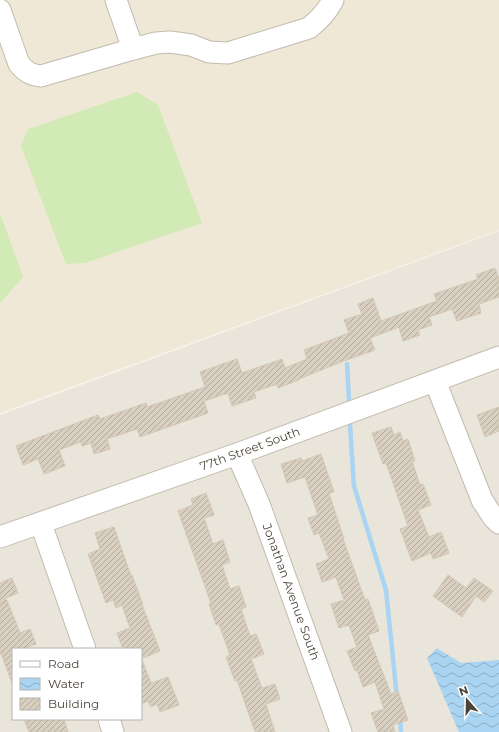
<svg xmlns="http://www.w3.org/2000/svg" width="499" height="732" viewBox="0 0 499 732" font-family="Montserrat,sans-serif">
  <defs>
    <pattern id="water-waves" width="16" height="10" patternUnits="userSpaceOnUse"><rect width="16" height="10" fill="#a9d4f2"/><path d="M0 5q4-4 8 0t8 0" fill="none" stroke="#8caec5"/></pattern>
    <pattern id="building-hatch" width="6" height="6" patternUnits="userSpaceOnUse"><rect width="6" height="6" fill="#d8cfc1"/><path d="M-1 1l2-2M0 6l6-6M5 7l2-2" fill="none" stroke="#b1aa9e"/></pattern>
  </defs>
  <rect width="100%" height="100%" fill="#f6f3ec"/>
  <!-- residential -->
  <path fill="#eae5da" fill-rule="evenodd" d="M499 231V732H0V415ZM13 649H141V719H13Z"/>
  <!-- education -->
  <polygon fill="#efe8d6" points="0,0 499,0 499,230 0,413"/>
  <!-- garden -->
  <g fill="#d2eab5">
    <polygon points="137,92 158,105 202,223 85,263 66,264 21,146 28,129"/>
    <polygon points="0,213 23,277 0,303"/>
  </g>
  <!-- water -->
  <polygon fill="url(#water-waves)" points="437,648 461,663 499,660 499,732 459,732 427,658"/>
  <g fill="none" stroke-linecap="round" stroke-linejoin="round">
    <!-- stream -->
    <g stroke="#a9d4f2" stroke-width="4.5">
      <polyline points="347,364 349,400"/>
      <polyline points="350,425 354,486 386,590 397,698"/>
      <polyline points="400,717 401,732"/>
    </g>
  </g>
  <!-- building -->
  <g fill="url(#building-hatch)" stroke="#d3c7b4">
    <polygon points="495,268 499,279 499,297 479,304 481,313 457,321 452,309 429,317 432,325 418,330 420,335 403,341 399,327 370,338 375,350 341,362 299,379 299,380 278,388 277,384 254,392 256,398 232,406 228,393 204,401 208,413 140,437 137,429 107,439 110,449 94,454 91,443 82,446 81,442 59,450 65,466 44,474 38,459 23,465 16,446 98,415 100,419 146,403 147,407 205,387 200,372 237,359 242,373 282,359 285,368 307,359 304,350 349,333 344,320 362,314 358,304 373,298 381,321 437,301 434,294 478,279 476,275"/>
    <polygon points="499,407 499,431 485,437 477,415"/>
    <polygon points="391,427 394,435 400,432 403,441 408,439 415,461 412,461 420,485 423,484 431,505 418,510 429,537 441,532 449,553 433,559 431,553 412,561 400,529 408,526 386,463 383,464 372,433"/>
    <polygon points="321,454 334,492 329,493 344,539 343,539 365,600 368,599 379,631 368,635 391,694 398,691 408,720 393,725 395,732 378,732 371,713 384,709 375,682 363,687 357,670 355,671 347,651 357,647 349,625 339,628 331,604 344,600 336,577 322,582 316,564 329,559 319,533 314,535 308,518 318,515 305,477 287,483 281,464 301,458 302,461"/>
    <polygon points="206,493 214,515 204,518 213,544 223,540 230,562 222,565 230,589 239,586 246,607 241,609 250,636 256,634 264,654 251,659 262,688 275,684 280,699 266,704 275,732 255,732 237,680 235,681 226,657 230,655 219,624 216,625 209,604 211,603 178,511 193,505 191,499"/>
    <polygon points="114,527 131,576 132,575 143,605 142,605 160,651 141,659 141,649 123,649 117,633 130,628 122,605 116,608 113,600 106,603 88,554 100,549 95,533"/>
    <polygon points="448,575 466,588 474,578 493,591 484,602 476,596 462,617 433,596"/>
    <polygon points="12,578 18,593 6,598 20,633 30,629 36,644 23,649 13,649 12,683 0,651 0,583"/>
    <polygon points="141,660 142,660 151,683 168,677 179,705 160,712 157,704 151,707 148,701 141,704"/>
    <polygon points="24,719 64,719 68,732 29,732"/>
  </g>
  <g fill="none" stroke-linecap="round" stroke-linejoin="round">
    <defs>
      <g id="minor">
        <polyline points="116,0 133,49"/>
        <path d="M0 10 19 64C26 72 31 75 41 76L133 49 156 43 170 42 191 45 209 52 228 53 309 28C319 20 327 12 333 0"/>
        <polyline points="435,381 482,500 493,517 499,523"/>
        <polyline points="237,454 259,504 341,732"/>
        <polyline points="41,524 85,649"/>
        <polyline points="0,537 237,454 499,357"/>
        <polyline points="109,719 113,732"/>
      </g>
    </defs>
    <!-- minor casing -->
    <use href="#minor" stroke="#c2bbae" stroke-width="23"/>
    <!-- minor -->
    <use href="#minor" stroke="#fff" stroke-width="21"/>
  </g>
  <g text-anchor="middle" stroke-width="3" stroke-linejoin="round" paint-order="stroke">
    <!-- street labels -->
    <g font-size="12" fill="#4b4439" stroke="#fff">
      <text transform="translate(250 449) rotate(-20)" y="4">77th Street South</text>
      <text transform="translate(291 592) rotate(70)" y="4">Jonathan Avenue South</text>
    </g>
  </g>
  <!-- legend -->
  <rect x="12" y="648" width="130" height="72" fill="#ffffff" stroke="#b7b4b0"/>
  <rect x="20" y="661" width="20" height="6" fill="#ffffff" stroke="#b7b4b0"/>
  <text x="48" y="668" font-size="12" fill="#4b4439">Road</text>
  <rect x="20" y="678" width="20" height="12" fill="url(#water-waves)" stroke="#b7b4b0"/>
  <text x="48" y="688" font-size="12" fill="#4b4439">Water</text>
  <rect x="20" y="698" width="20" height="12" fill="url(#building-hatch)" stroke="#b7b4b0"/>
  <text x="48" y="708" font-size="12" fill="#4b4439">Building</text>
  <!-- north arrow -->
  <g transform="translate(467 700) rotate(340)" stroke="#ffffff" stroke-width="3" paint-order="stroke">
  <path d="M0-3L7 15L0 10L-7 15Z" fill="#4b4439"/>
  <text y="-6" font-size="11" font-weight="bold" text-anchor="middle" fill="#4b4439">N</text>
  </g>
</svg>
